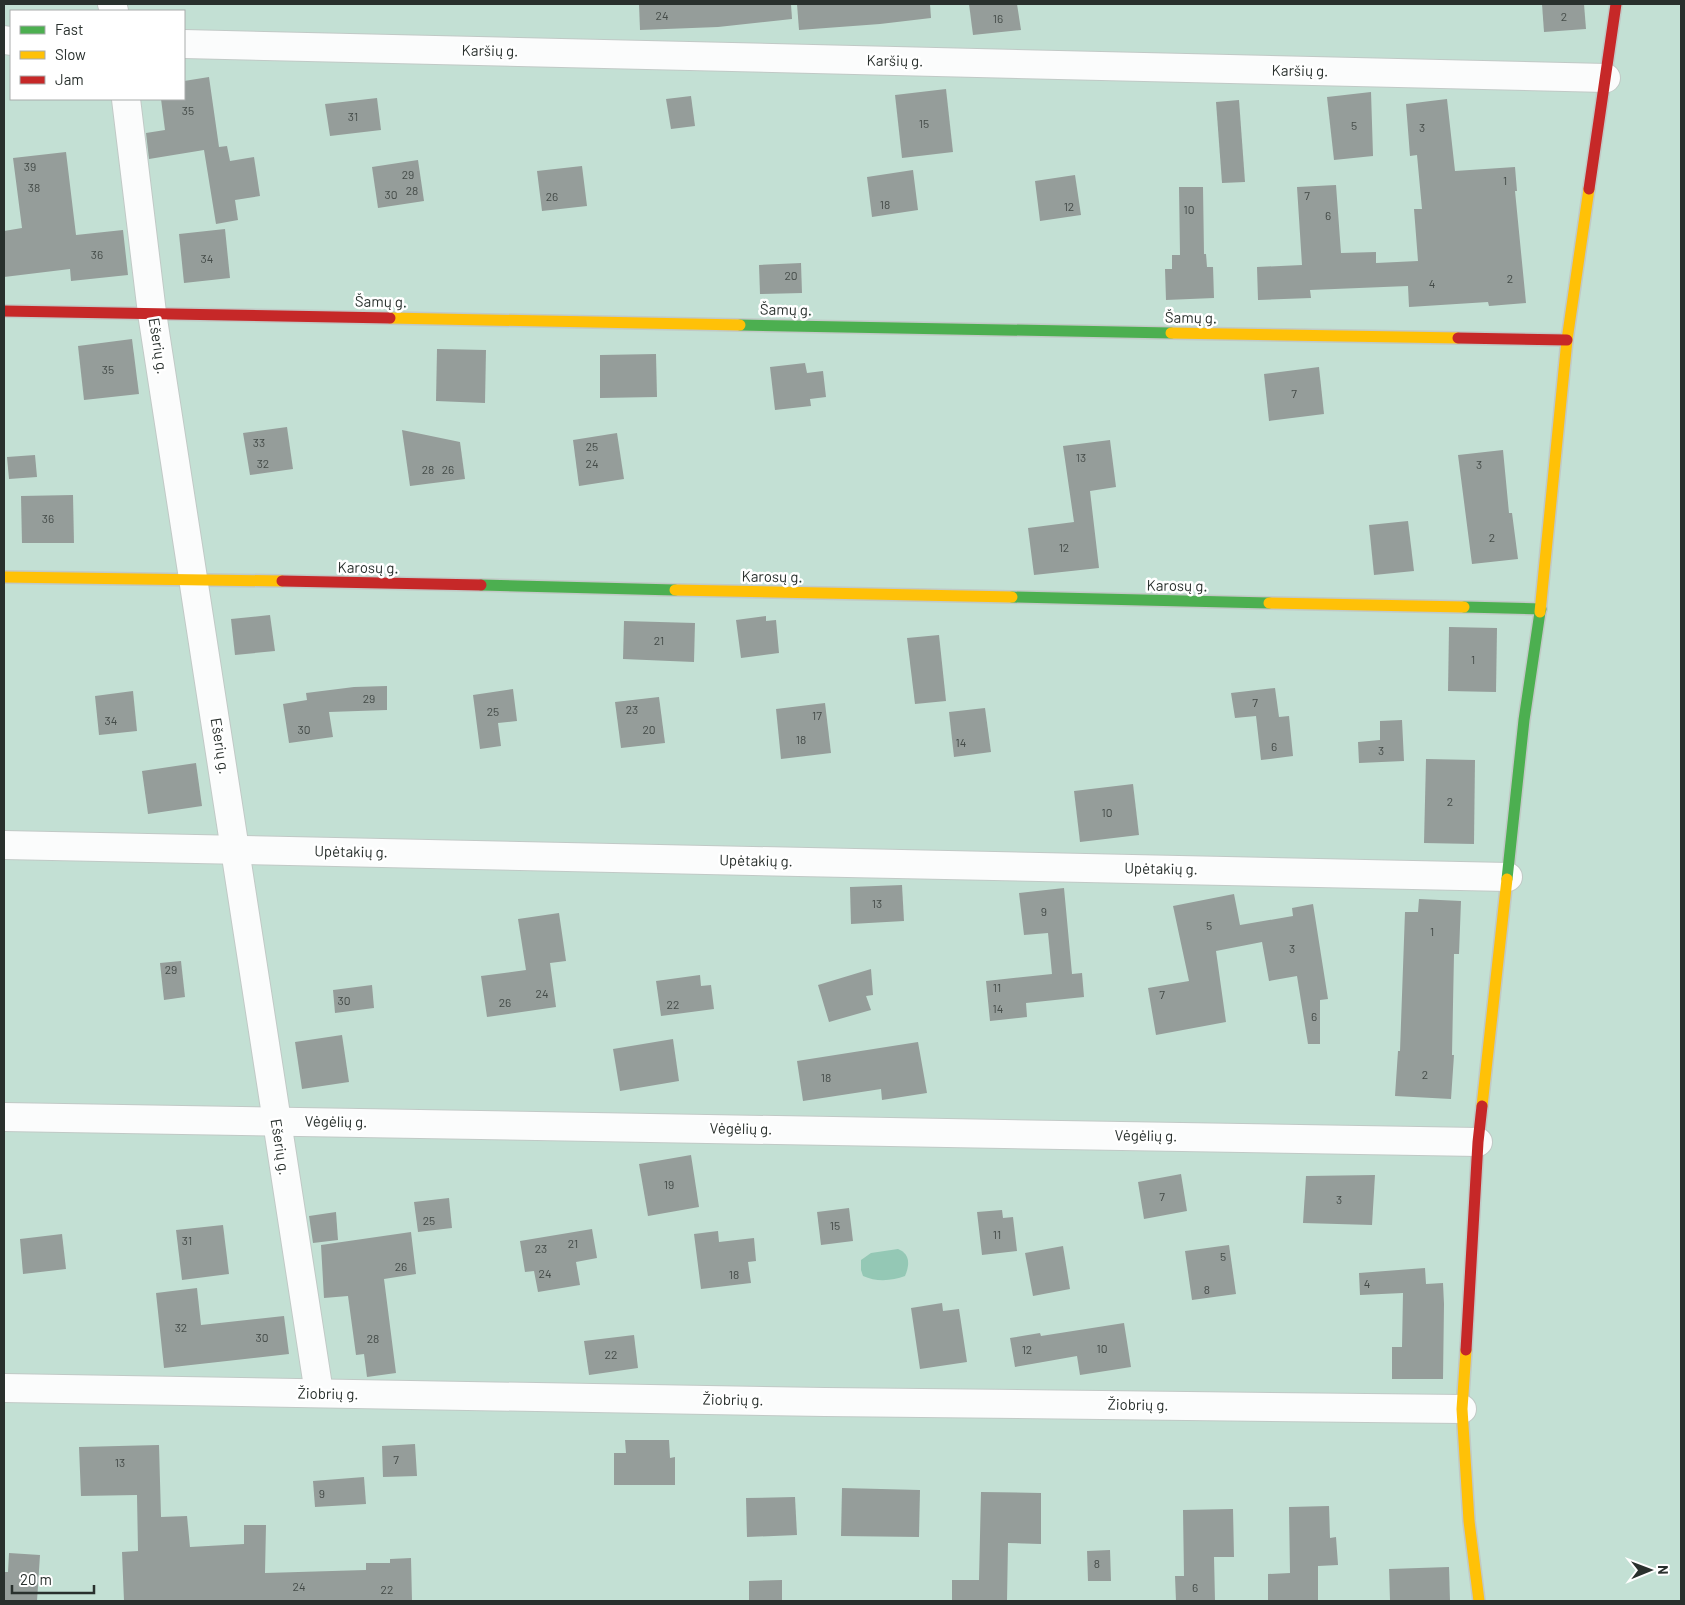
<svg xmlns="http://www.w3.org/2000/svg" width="1685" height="1605" viewBox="0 0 1685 1605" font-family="Barlow,sans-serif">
  <rect width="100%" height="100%" fill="#e3eee9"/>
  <!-- green -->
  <path fill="#c3e0d4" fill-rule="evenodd" d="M4 4H1681V1601H4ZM11 11H184V99H11Z"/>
  <!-- water -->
  <path fill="#94c8b5" d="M898 1249C910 1254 910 1264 905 1276 892 1281 876 1282 863 1276L861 1270V1260L871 1253Z"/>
  <!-- building -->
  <g fill="#959d9a">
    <polygon points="639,4 791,4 792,19 718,27 640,30"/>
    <polygon points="797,4 930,4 931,18 880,24 799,30"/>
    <polygon points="969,4 1017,4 1021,30 973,35"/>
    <polygon points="1542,4 1584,4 1586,29 1544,32"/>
    <polygon points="209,77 219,147 227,146 230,161 254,157 260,196 235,200 238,220 216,224 204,150 149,159 146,133 165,130 161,99 184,99 184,81"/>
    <polygon points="946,89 953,152 902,158 895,95"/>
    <polygon points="1371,92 1373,156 1334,160 1327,97"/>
    <polygon points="691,96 695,126 671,129 666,99"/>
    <polygon points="377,98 381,130 330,136 325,104"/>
    <polygon points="1447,99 1455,171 1515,167 1517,191 1515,191 1526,303 1489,306 1488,302 1409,307 1408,286 1310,290 1311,298 1258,300 1257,267 1302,265 1297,187 1336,185 1341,253 1376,252 1376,263 1418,261 1414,209 1422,209 1417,155 1410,156 1406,104"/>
    <polygon points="1239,100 1245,182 1222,183 1216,102"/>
    <polygon points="66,152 76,235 123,230 128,275 71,281 70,269 4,277 4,231 22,228 13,158"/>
    <polygon points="418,160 424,201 378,208 372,167"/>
    <polygon points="582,166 587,206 542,211 537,171"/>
    <polygon points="913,170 918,210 872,217 867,177"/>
    <polygon points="1075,175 1081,215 1040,221 1035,181"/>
    <polygon points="1179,187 1203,187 1204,254 1206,254 1207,267 1213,267 1214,298 1166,300 1165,269 1172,269 1172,255 1180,255"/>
    <polygon points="225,229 230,278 184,283 179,234"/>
    <polygon points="801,263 802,293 760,294 759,265"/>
    <polygon points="132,339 139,394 84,400 78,346"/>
    <polygon points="437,349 486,350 485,403 436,401"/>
    <polygon points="656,354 657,397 600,398 600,355"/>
    <polygon points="805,363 807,373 823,371 826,397 810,399 811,406 775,410 770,367"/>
    <polygon points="1319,367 1324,414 1269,421 1264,374"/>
    <polygon points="287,427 293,469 250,475 243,433"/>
    <polygon points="402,430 460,442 465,479 410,486"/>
    <polygon points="617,433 624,479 579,486 573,440"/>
    <polygon points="1110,440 1116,487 1090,491 1099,568 1034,575 1028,528 1074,522 1063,446"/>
    <polygon points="1503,450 1509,513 1512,513 1518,559 1472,564 1458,455"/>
    <polygon points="35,455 37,477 9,479 7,457"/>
    <polygon points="73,495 74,543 22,543 21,496"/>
    <polygon points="1408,521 1414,571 1374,575 1369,525"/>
    <polygon points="270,615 275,651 235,655 231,619"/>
    <polygon points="766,616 766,621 776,620 779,653 741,658 736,620"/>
    <polygon points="624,621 695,623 694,662 623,659"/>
    <polygon points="1449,627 1497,628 1496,692 1448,691"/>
    <polygon points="939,635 946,701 915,704 907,638"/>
    <polygon points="387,686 387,710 329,712 333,737 289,743 283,704 307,700 306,693 354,687"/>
    <polygon points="1275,688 1279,717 1289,716 1293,756 1261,760 1256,716 1235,718 1231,693"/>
    <polygon points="513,689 517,721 498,723 501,746 480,749 473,695"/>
    <polygon points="133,691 137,731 99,735 95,696"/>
    <polygon points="659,697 665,743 621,748 615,702"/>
    <polygon points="825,703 831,753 781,759 776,709"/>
    <polygon points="985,708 991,752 954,757 949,712"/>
    <polygon points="1402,720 1404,761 1359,763 1358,742 1380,740 1380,721"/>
    <polygon points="1426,759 1475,760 1474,844 1424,843"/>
    <polygon points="196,763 202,806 148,814 142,771"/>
    <polygon points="1133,784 1139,835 1080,842 1074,791"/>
    <polygon points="902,885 904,921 851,924 850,887"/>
    <polygon points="1064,888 1072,974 1082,973 1084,997 1026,1003 1027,1017 990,1021 986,981 1052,974 1048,933 1024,935 1019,893"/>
    <polygon points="1234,894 1240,925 1293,916 1292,908 1313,904 1328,999 1320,1000 1320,1044 1308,1044 1297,976 1269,981 1262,942 1216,951 1226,1022 1156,1035 1148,988 1189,981 1173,906"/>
    <polygon points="1419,899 1461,901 1459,954 1454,954 1452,1055 1454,1055 1451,1099 1395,1096 1398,1051 1400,1051 1405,912 1418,912"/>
    <polygon points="559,913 566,961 550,963 556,1007 487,1017 481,976 526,970 518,919"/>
    <polygon points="181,961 185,997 164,1000 160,963"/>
    <polygon points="871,969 873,995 866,996 871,1010 829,1022 818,985"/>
    <polygon points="700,975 701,986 711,985 714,1009 661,1016 656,981"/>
    <polygon points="372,985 374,1008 335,1013 333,990"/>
    <polygon points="342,1035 349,1082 302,1089 295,1042"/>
    <polygon points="673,1039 679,1081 620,1091 613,1049"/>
    <polygon points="918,1042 927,1093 882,1100 881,1089 803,1101 797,1061"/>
    <polygon points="691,1155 699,1207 648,1216 639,1164"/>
    <polygon points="1181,1174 1187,1211 1144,1219 1138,1182"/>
    <polygon points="1375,1175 1372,1225 1303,1223 1306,1176"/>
    <polygon points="449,1198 452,1228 418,1232 414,1202"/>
    <polygon points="849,1208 853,1241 821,1245 817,1212"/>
    <polygon points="1002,1210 1003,1218 1013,1217 1017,1251 982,1255 977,1212"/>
    <polygon points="336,1212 338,1240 313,1243 309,1216"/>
    <polygon points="223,1225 229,1274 182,1280 176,1230"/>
    <polygon points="592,1229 597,1258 576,1262 580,1285 538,1292 534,1271 525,1272 520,1241"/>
    <polygon points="718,1231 719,1242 754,1238 756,1261 748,1262 751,1283 701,1289 694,1234"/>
    <polygon points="411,1232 416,1274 384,1279 396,1373 367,1377 364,1354 356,1355 348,1296 324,1298 321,1245"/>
    <polygon points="62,1234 66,1269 23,1274 20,1239"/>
    <polygon points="1229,1245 1236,1294 1192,1300 1185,1251"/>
    <polygon points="1063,1246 1070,1289 1033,1296 1025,1253"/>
    <polygon points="1425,1268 1426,1284 1443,1283 1444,1304 1443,1379 1392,1379 1392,1347 1402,1347 1403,1293 1360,1295 1359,1273"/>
    <polygon points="197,1288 201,1325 284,1316 289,1354 164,1368 156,1293"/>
    <polygon points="942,1303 943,1311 959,1309 967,1362 920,1369 911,1308"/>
    <polygon points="1124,1323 1131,1367 1080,1375 1077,1356 1015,1367 1010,1338 1040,1333 1041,1336"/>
    <polygon points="634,1335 638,1368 589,1375 584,1341"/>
    <polygon points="625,1440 669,1440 670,1458 675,1457 675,1485 614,1485 614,1453 626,1453"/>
    <polygon points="415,1444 417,1476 383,1477 382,1446"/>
    <polygon points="159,1445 161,1517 187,1516 190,1547 244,1544 244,1525 266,1525 265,1573 366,1570 366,1563 390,1563 390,1559 411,1558 412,1601 124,1601 122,1552 138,1551 137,1495 81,1496 79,1447"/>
    <polygon points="364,1477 366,1504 315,1507 313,1481"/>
    <polygon points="842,1488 920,1490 919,1537 841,1536"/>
    <polygon points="981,1492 1041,1493 1041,1544 1008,1543 1007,1601 952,1601 952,1580 979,1580"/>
    <polygon points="795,1497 797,1535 747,1537 746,1498"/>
    <polygon points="1329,1506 1330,1538 1336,1537 1338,1565 1318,1566 1318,1601 1268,1601 1268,1574 1290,1573 1289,1507"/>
    <polygon points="1233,1509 1234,1557 1214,1557 1215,1601 1176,1601 1175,1576 1184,1576 1183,1510"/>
    <polygon points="1110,1550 1111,1581 1088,1581 1087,1551"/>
    <polygon points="9,1553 40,1555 37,1601 4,1601 4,1572 8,1572"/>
    <polygon points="1449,1567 1450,1601 1390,1601 1389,1569"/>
    <polygon points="782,1580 782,1601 749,1601 749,1581"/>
  </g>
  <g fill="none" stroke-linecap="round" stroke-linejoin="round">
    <defs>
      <g id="street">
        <polyline points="112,4 114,11"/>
        <polyline points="4,40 11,41"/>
        <polyline points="184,44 1606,78"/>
        <polyline points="126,99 152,313 319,1393"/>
        <polyline points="4,845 1508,877"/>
        <polyline points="4,1117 1478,1142"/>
        <polyline points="4,1388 825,1402 1462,1409"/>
      </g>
      <g id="fast">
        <polyline points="740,325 1171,333"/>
        <polyline points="481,585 675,590"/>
        <polyline points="1012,597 1269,603"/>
        <polyline points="1464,607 1541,609"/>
        <polyline points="1507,879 1524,720 1540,612"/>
      </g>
      <g id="slow">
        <polyline points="390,318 740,325"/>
        <polyline points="1171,333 1458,338"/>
        <polyline points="4,577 282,581"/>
        <polyline points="675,590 1012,597"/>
        <polyline points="1269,603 1464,607"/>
        <polyline points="1540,612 1567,340 1589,189"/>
        <polyline points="1482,1106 1507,879"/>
        <polyline points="1466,1350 1462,1409 1469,1521 1479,1601"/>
      </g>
      <g id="jam">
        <polyline points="1589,189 1616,4"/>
        <polyline points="4,311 390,318"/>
        <polyline points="1458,338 1567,340"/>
        <polyline points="282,581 481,585"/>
        <polyline points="1466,1350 1478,1142 1482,1106"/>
      </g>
    </defs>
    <!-- street casing -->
    <use href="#street" stroke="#c1c9c6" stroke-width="30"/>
    <!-- fast casing -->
    <use href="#fast" stroke="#c1c9c6" stroke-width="14"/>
    <!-- slow casing -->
    <use href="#slow" stroke="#c1c9c6" stroke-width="14"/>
    <!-- jam casing -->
    <use href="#jam" stroke="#c1c9c6" stroke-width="14"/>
    <!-- street -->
    <use href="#street" stroke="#fbfcfc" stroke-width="28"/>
    <!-- fast -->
    <use href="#fast" stroke="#4caf50" stroke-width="11"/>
    <!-- slow -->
    <use href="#slow" stroke="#ffc107" stroke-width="11"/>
    <!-- jam -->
    <use href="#jam" stroke="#c62828" stroke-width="11"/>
  </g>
  <g text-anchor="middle" stroke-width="5" stroke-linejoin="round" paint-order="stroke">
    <!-- number labels -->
    <g font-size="12" fill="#444b48">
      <text x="662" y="20">24</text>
      <text x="1564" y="21">2</text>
      <text x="998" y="23">16</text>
      <text x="188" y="115">35</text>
      <text x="353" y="121">31</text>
      <text x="924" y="128">15</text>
      <text x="1354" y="130">5</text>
      <text x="1422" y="132">3</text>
      <text x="30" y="171">39</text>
      <text x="408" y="179">29</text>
      <text x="1505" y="185">1</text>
      <text x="34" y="192">38</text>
      <text x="412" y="195">28</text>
      <text x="391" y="199">30</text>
      <text x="1307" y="200">7</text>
      <text x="552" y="201">26</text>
      <text x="885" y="209">18</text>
      <text x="1069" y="211">12</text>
      <text x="1189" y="214">10</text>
      <text x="1328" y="220">6</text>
      <text x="97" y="259">36</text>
      <text x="207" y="263">34</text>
      <text x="791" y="280">20</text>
      <text x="1510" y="283">2</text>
      <text x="1432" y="288">4</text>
      <text x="108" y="374">35</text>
      <text x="1294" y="398">7</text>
      <text x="259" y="447">33</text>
      <text x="592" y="451">25</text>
      <text x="1081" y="462">13</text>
      <text x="263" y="468">32</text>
      <text x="592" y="468">24</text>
      <text x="1479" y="469">3</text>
      <text x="428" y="474">28</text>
      <text x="448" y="474">26</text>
      <text x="48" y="523">36</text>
      <text x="1492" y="542">2</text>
      <text x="1064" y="552">12</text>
      <text x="659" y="645">21</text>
      <text x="1473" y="664">1</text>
      <text x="369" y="703">29</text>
      <text x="1255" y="707">7</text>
      <text x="632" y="714">23</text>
      <text x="493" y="716">25</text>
      <text x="817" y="720">17</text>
      <text x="111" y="725">34</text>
      <text x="304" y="734">30</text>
      <text x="649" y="734">20</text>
      <text x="801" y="744">18</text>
      <text x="961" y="747">14</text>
      <text x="1274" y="751">6</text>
      <text x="1381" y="755">3</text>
      <text x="1450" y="806">2</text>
      <text x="1107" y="817">10</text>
      <text x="877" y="908">13</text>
      <text x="1044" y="916">9</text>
      <text x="1209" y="930">5</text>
      <text x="1432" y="936">1</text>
      <text x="1292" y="953">3</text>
      <text x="171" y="974">29</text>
      <text x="997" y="992">11</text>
      <text x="542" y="998">24</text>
      <text x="1162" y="999">7</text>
      <text x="344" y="1005">30</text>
      <text x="505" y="1007">26</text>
      <text x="673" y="1009">22</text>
      <text x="998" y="1013">14</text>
      <text x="1314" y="1021">6</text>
      <text x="1425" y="1079">2</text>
      <text x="826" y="1082">18</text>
      <text x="669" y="1189">19</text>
      <text x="1162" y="1201">7</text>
      <text x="1339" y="1204">3</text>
      <text x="429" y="1225">25</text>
      <text x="835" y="1230">15</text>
      <text x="997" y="1239">11</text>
      <text x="187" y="1245">31</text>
      <text x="573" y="1248">21</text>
      <text x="541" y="1253">23</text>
      <text x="1223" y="1261">5</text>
      <text x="401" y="1271">26</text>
      <text x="545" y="1278">24</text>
      <text x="734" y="1279">18</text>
      <text x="1367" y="1288">4</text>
      <text x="1207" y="1294">8</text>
      <text x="181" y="1332">32</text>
      <text x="262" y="1342">30</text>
      <text x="373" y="1343">28</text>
      <text x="1102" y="1353">10</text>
      <text x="1027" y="1354">12</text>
      <text x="611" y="1359">22</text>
      <text x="396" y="1464">7</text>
      <text x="120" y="1467">13</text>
      <text x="322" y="1498">9</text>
      <text x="1097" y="1568">8</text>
      <text x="299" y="1591">24</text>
      <text x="1195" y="1592">6</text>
      <text x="387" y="1594">22</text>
    </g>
    <!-- street labels -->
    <g font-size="15" fill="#29302d" stroke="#fff">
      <text transform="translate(490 51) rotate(1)" y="5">Karšių g.</text>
      <text transform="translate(895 61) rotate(1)" y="5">Karšių g.</text>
      <text transform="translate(1300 71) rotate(1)" y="5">Karšių g.</text>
      <text transform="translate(381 302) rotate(1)" y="5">Šamų g.</text>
      <text transform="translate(786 310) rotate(1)" y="5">Šamų g.</text>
      <text transform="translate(1191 318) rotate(1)" y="5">Šamų g.</text>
      <text transform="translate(158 346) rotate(81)" y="5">Ešerių g.</text>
      <text transform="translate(368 568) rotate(1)" y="5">Karosų g.</text>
      <text transform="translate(772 577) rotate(1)" y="5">Karosų g.</text>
      <text transform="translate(1177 586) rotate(1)" y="5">Karosų g.</text>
      <text transform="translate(220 746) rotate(81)" y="5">Ešerių g.</text>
      <text transform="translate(351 852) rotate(1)" y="5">Upėtakių g.</text>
      <text transform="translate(756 861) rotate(1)" y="5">Upėtakių g.</text>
      <text transform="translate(1161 869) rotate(1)" y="5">Upėtakių g.</text>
      <text transform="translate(336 1122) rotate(1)" y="5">Vėgėlių g.</text>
      <text transform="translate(741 1129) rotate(1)" y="5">Vėgėlių g.</text>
      <text transform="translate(1146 1136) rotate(1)" y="5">Vėgėlių g.</text>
      <text transform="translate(280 1147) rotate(81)" y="5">Ešerių g.</text>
      <text transform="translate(328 1394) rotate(1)" y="5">Žiobrių g.</text>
      <text transform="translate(733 1400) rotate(1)" y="5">Žiobrių g.</text>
      <text transform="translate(1138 1405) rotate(1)" y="5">Žiobrių g.</text>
    </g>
  </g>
  <!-- border -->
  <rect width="1685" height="1605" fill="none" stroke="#29302d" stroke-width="10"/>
  <!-- legend -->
  <rect x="10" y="10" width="175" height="90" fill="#ffffff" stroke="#a9acab"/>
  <rect x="20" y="26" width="25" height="8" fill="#4caf50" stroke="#a9acab"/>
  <text x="55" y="35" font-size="15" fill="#29302d">Fast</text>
  <rect x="20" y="51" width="25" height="8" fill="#ffc107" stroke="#a9acab"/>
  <text x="55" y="60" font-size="15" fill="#29302d">Slow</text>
  <rect x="20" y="76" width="25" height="8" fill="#c62828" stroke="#a9acab"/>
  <text x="55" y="85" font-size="15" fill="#29302d">Jam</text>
  <!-- north arrow -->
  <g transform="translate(1650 1570) rotate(89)" stroke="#ffffff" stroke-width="4" paint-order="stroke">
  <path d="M0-4L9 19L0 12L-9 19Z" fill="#29302d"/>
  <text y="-8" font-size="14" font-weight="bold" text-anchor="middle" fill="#29302d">N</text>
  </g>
  <!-- scale -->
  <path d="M12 1585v8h82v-8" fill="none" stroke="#29302d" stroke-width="2.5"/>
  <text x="20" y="1585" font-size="15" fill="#29302d" stroke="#ffffff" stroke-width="4" paint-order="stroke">20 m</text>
</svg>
